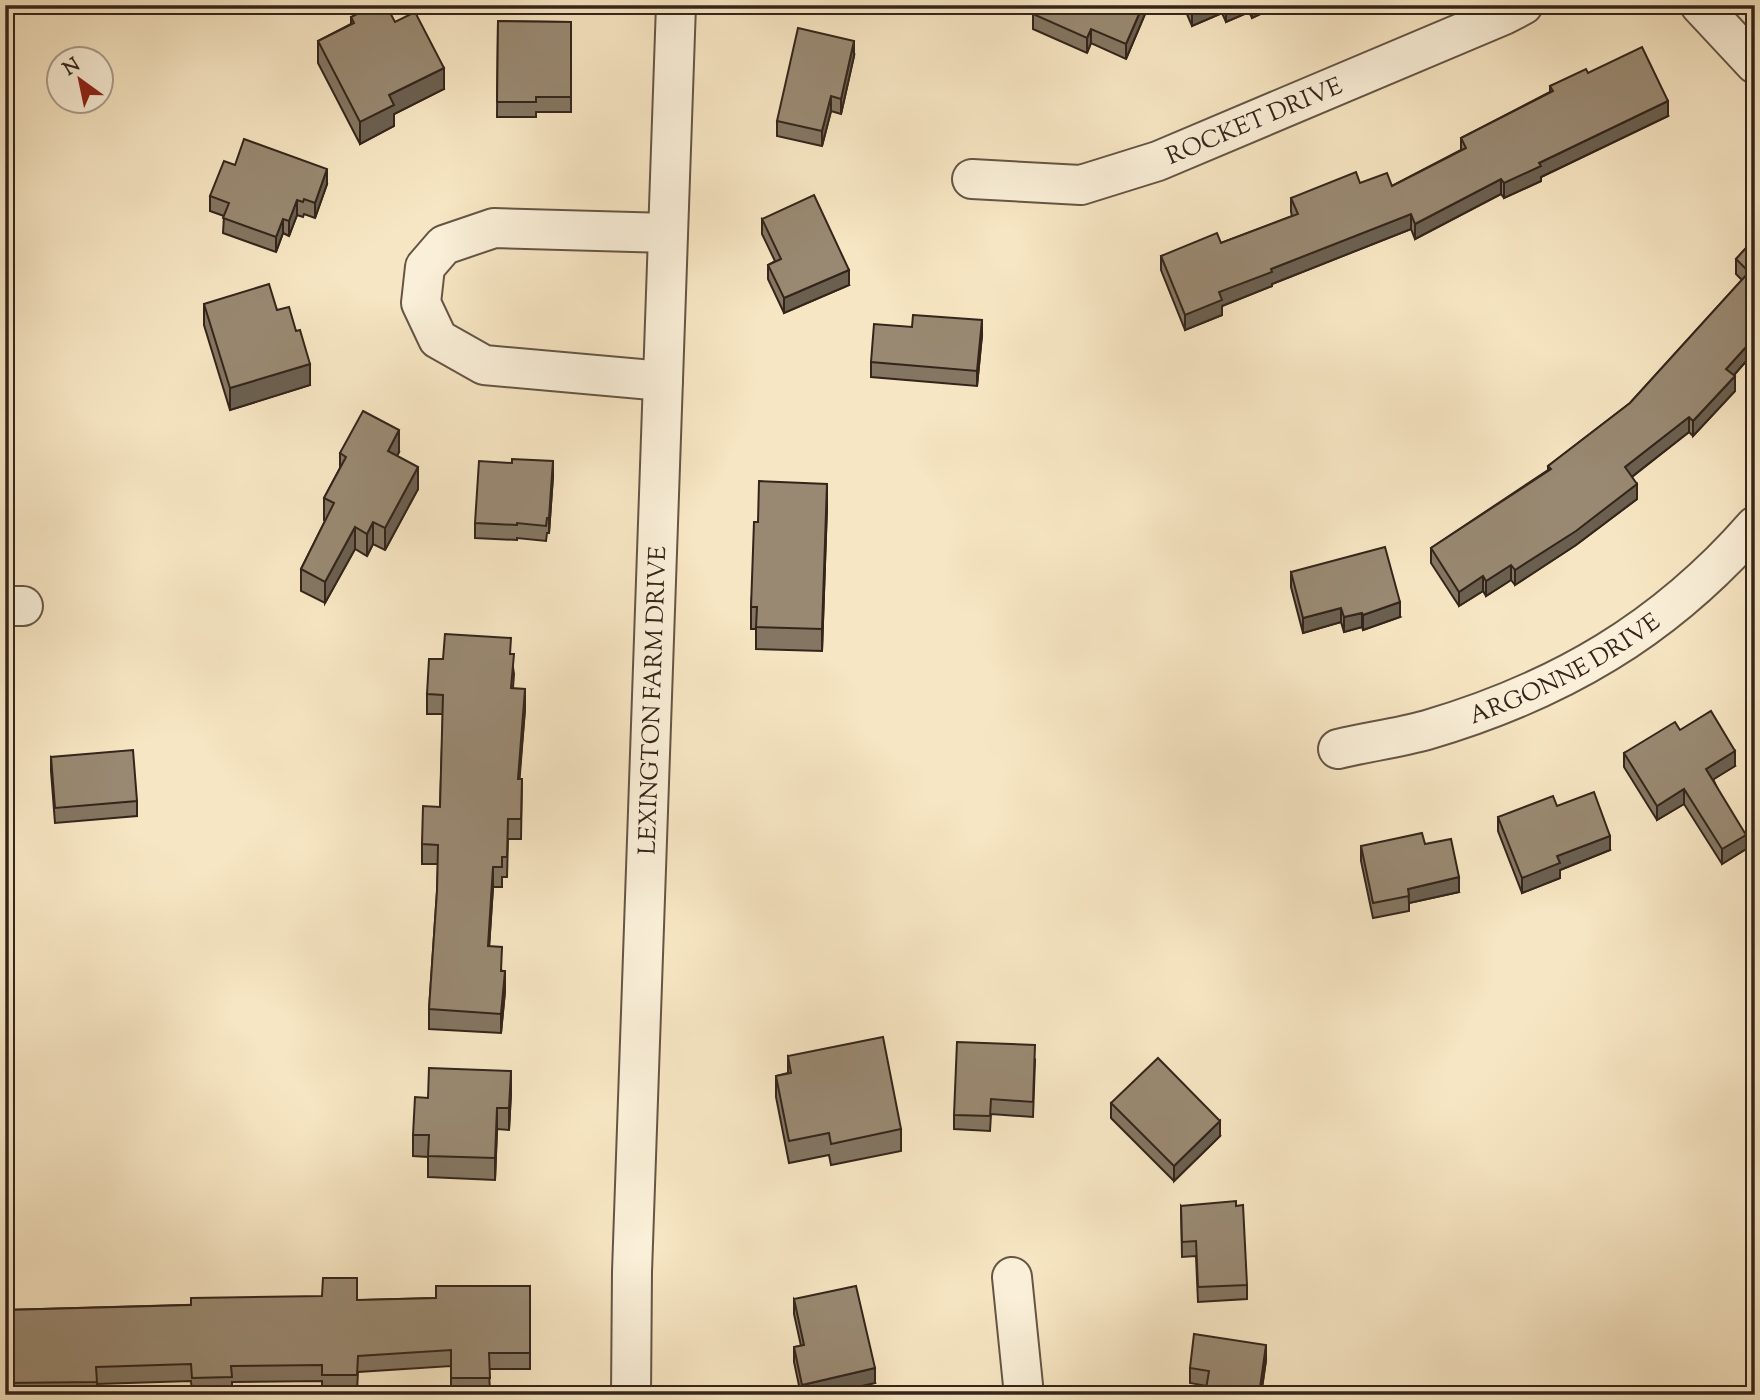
<svg xmlns="http://www.w3.org/2000/svg" width="1760" height="1400" viewBox="0 0 1760 1400" font-family="'Sorts Mill Goudy',serif">
  <rect width="100%" height="100%" fill="#f7e6c3"/>
  <filter id="stains"><feTurbulence type="fractalNoise" baseFrequency=".00286" numOctaves="4"/><feColorMatrix values="0 0 0 0 .2 0 0 0 0 .09 0 0 0 0 .02 0 0 0 .5 -.17"/></filter>
  <radialGradient id="worn" r=".72"><stop offset=".6" stop-color="#630" stop-opacity="0"/><stop offset="1" stop-color="#630" stop-opacity=".3"/></radialGradient>
  <g fill="none" stroke-linecap="round" stroke-linejoin="round">
    <defs>
      <g id="street">
        <polyline points="1700,5 1755,64"/>
        <path id="s1" d="M972 179 1081 185 1158 161 1504 15 1523 5"/>
        <polyline points="663,381 484,365 438,339 421,303 425,267 444,245 494,228 668,233"/>
        <polyline points="5,606 23,606"/>
        <path id="s2" d="M1338 749C1367 742 1398 738 1427 730 1559 691 1664 630 1755 526"/>
        <polyline points="1012,1277 1024,1395"/>
        <path id="s3" d="M631 1395 632 1272 676 5"/>
      </g>
    </defs>
    <!-- street casing -->
    <use href="#street" stroke="#655545" stroke-width="42"/>
    <!-- street -->
    <use href="#street" stroke="#faefd8" stroke-width="38"/>
  </g>
  <!-- wall -->
  <g fill="#847662" stroke="#34251b" stroke-width="2">
    <polygon points="1145,5 1145,14 1126,59 1091,43 1087,53 1033,29 1033,14"/>
    <polygon points="1183,5 1280,5 1252,18 1249,12 1226,22 1222,13 1192,26"/>
    <polygon points="351,17 395,22 444,89 394,114 394,126 360,144 318,63 318,41 351,24"/>
    <polygon points="498,21 571,22 571,112 536,112 536,117 497,117"/>
    <polygon points="854,56 841,114 831,111 822,146 777,136 777,121"/>
    <polygon points="1588,73 1668,116 1541,177 1541,181 1504,198 1501,194 1415,239 1411,229 1272,284 1272,286 1222,306 1222,315 1185,330 1161,270 1161,256 1221,243 1292,216 1291,212 1291,198 1360,183 1392,186 1461,150 1461,138 1550,92 1550,86"/>
    <polygon points="235,165 327,184 315,218 304,214 303,217 297,215 289,236 283,233 276,252 223,233 224,216 210,211 210,196"/>
    <polygon points="762,219 849,285 784,313 768,279 768,265 775,261 762,234"/>
    <polygon points="1755,238 1755,351 1734,375 1735,391 1693,436 1689,432 1632,477 1637,499 1576,545 1515,585 1511,580 1486,596 1483,591 1459,606 1431,563 1431,548 1548,470 1548,466 1630,403 1742,280 1736,274 1736,259"/>
    <polygon points="204,304 277,310 310,385 230,410 204,325"/>
    <polygon points="982,335 977,386 871,377 871,362"/>
    <polygon points="399,452 397,456 418,489 385,550 373,544 367,556 355,549 325,603 301,591 301,569 325,521 324,520 324,498 340,468 340,453"/>
    <polygon points="553,476 549,533 547,533 546,541 517,538 517,540 475,538 475,523"/>
    <polygon points="827,506 822,651 756,649 756,629 751,629 751,607 758,522"/>
    <polygon points="1291,572 1400,617 1363,630 1362,627 1344,632 1341,622 1303,633 1291,587"/>
    <polygon points="511,654 514,674 513,688 525,709 519,779 522,779 521,839 508,839 507,877 502,877 502,887 493,887 489,946 502,971 505,991 501,1033 429,1029 429,1009 437,891 438,864 422,864 422,844 440,807 443,714 427,714 427,694 443,659"/>
    <polygon points="1755,685 1755,702 1753,701 1753,686"/>
    <polygon points="1680,730 1735,766 1713,779 1746,849 1722,864 1684,804 1657,820 1624,767 1624,753"/>
    <polygon points="51,757 137,801 137,816 55,823 51,771"/>
    <polygon points="1557,806 1610,850 1560,870 1560,878 1522,893 1498,831 1498,817"/>
    <polygon points="1425,844 1459,892 1409,903 1409,911 1373,918 1361,861 1361,846"/>
    <polygon points="788,1056 901,1129 901,1151 831,1165 829,1155 789,1163 776,1097 776,1076 788,1073"/>
    <polygon points="1035,1060 1033,1117 991,1114 990,1131 954,1129 954,1115"/>
    <polygon points="511,1093 509,1130 497,1129 495,1180 428,1177 428,1157 413,1156 413,1135 428,1098"/>
    <polygon points="1111,1103 1220,1136 1174,1181 1111,1118"/>
    <polygon points="1181,1206 1247,1285 1247,1299 1198,1302 1196,1256 1182,1257"/>
    <polygon points="530,1286 530,1369 489,1369 490,1394 451,1394 451,1366 358,1372 357,1391 322,1391 322,1381 232,1382 232,1394 192,1394 191,1381 97,1384 97,1395 5,1395 5,1310 436,1298"/>
    <polygon points="794,1299 875,1383 822,1395 801,1395 794,1362 794,1347 801,1346 794,1314"/>
    <polygon points="1266,1360 1261,1395 1205,1395 1207,1386 1190,1383 1190,1368"/>
  </g>
  <!-- shaded-wall -->
  <g fill="#6b6050" stroke="#34251b" stroke-width="2">
    <polygon points="883,5 912,5 883,12"/>
    <polygon points="1143,5 1145,5 1145,14 1126,59 1126,44"/>
    <polygon points="1197,5 1222,5 1222,13 1192,26 1192,7"/>
    <polygon points="1226,5 1249,5 1249,12 1226,22"/>
    <polygon points="1252,5 1280,5 1252,18"/>
    <polygon points="1091,29 1091,43 1087,53 1087,38"/>
    <polygon points="854,41 854,56 841,114 841,99"/>
    <polygon points="444,68 444,89 394,114 394,126 360,144 360,122 389,95"/>
    <polygon points="831,96 831,111 822,146 822,131"/>
    <polygon points="1668,101 1668,116 1541,177 1541,181 1504,198 1504,183 1539,163"/>
    <polygon points="327,169 327,184 315,218 315,203"/>
    <polygon points="1501,179 1501,194 1415,239 1415,224"/>
    <polygon points="297,200 297,215 289,236 289,221"/>
    <polygon points="1411,214 1411,229 1272,284 1272,286 1222,306 1222,315 1185,330 1185,315 1219,292 1271,269"/>
    <polygon points="283,219 283,233 276,252 276,237"/>
    <polygon points="849,270 849,285 784,313 784,298"/>
    <polygon points="982,320 982,335 977,386 977,371"/>
    <polygon points="1755,337 1755,351 1726,384 1726,369"/>
    <polygon points="310,364 310,385 230,410 230,388"/>
    <polygon points="1735,376 1735,391 1693,436 1693,421"/>
    <polygon points="1689,417 1689,432 1625,482 1625,467"/>
    <polygon points="399,430 399,452 388,473 388,451"/>
    <polygon points="553,461 553,476 549,533 549,518"/>
    <polygon points="418,467 418,489 385,550 385,528"/>
    <polygon points="827,484 827,506 822,651 822,629"/>
    <polygon points="1637,484 1637,499 1576,545 1515,585 1515,570"/>
    <polygon points="373,522 373,544 367,556 367,534"/>
    <polygon points="355,527 355,549 325,603 325,582"/>
    <polygon points="1511,565 1511,580 1486,596 1486,581"/>
    <polygon points="1483,576 1483,591 1459,606 1459,592"/>
    <polygon points="1400,602 1400,617 1363,630 1363,615"/>
    <polygon points="1341,608 1341,622 1303,633 1303,618"/>
    <polygon points="1362,613 1362,627 1344,632 1344,617"/>
    <polygon points="525,689 525,709 518,799 518,779"/>
    <polygon points="1735,751 1735,766 1706,784 1706,769"/>
    <polygon points="1684,789 1684,804 1657,820 1657,806"/>
    <polygon points="1746,835 1746,849 1722,864 1722,849"/>
    <polygon points="1610,836 1610,850 1560,870 1560,878 1522,893 1522,878 1557,856"/>
    <polygon points="493,867 493,887 488,965 488,946"/>
    <polygon points="1459,877 1459,892 1409,903 1408,889"/>
    <polygon points="505,971 505,991 501,1033 501,1014"/>
    <polygon points="511,1071 511,1093 509,1130 509,1108"/>
    <polygon points="497,1108 497,1129 495,1180 495,1158"/>
    <polygon points="1220,1121 1220,1136 1174,1181 1174,1166"/>
    <polygon points="1266,1345 1266,1360 1261,1395 1259,1395"/>
    <polygon points="875,1368 875,1383 822,1395 802,1395 802,1385"/>
  </g>
  <!-- building -->
  <g fill="#998972" stroke="#34251b" stroke-width="2">
    <polygon points="375,5 386,5 395,22 415,12 444,68 389,95 394,105 360,122 318,41 354,23 351,17"/>
    <polygon points="1037,5 1143,5 1126,44 1091,29 1087,38 1033,14"/>
    <polygon points="498,21 571,22 571,97 536,97 536,102 497,102"/>
    <polygon points="798,28 854,41 841,99 831,96 822,131 777,121"/>
    <polygon points="1642,47 1668,101 1539,163 1541,166 1504,183 1501,179 1415,224 1411,214 1271,269 1272,272 1219,292 1222,300 1185,315 1161,256 1217,233 1221,243 1298,214 1291,198 1356,172 1360,183 1387,173 1392,186 1466,148 1461,138 1553,91 1550,86 1586,69 1588,73"/>
    <polygon points="244,139 327,169 315,203 304,199 303,202 297,200 289,221 283,219 276,237 223,218 229,203 210,196 224,161 235,165"/>
    <polygon points="814,195 849,270 784,298 768,265 781,259 762,219"/>
    <polygon points="1755,238 1755,337 1726,369 1735,376 1693,421 1689,417 1625,467 1637,484 1576,531 1515,570 1511,565 1486,581 1483,576 1459,592 1431,548 1551,469 1548,466 1630,403 1749,272 1736,259"/>
    <polygon points="269,284 277,310 289,307 296,331 300,330 310,364 230,388 204,304"/>
    <polygon points="913,315 982,320 977,371 871,362 874,324 912,327"/>
    <polygon points="363,411 399,430 388,451 418,467 385,528 373,522 367,534 355,527 325,582 301,569 334,503 324,498 346,457 340,453"/>
    <polygon points="512,459 553,461 549,518 547,518 546,526 517,523 517,525 475,523 479,461 512,463"/>
    <polygon points="759,481 827,484 822,629 756,627 757,607 751,607 754,522 758,522"/>
    <polygon points="1385,547 1400,602 1363,615 1362,613 1344,617 1341,608 1303,618 1291,572"/>
    <polygon points="445,634 511,638 510,654 514,654 511,688 525,689 518,779 522,779 521,819 508,819 507,857 502,857 502,867 493,867 488,946 502,947 501,971 505,971 501,1014 429,1009 437,891 438,845 422,844 423,806 440,807 443,695 427,694 429,659 443,659"/>
    <polygon points="1711,711 1735,751 1706,769 1746,835 1722,849 1684,789 1657,806 1624,753 1675,722 1680,730"/>
    <polygon points="133,750 137,801 55,808 51,757"/>
    <polygon points="1594,792 1610,836 1557,856 1560,863 1522,878 1498,817 1553,796 1557,806"/>
    <polygon points="1422,833 1425,844 1451,839 1459,877 1408,889 1409,896 1373,903 1361,846"/>
    <polygon points="883,1037 901,1129 831,1144 829,1133 789,1141 776,1076 791,1073 788,1056"/>
    <polygon points="957,1042 1035,1045 1033,1102 991,1099 990,1116 954,1115"/>
    <polygon points="1158,1058 1220,1121 1174,1166 1111,1103"/>
    <polygon points="429,1068 511,1071 509,1108 497,1108 495,1158 428,1156 429,1135 413,1135 415,1097 428,1098"/>
    <polygon points="1236,1201 1236,1206 1243,1205 1247,1285 1198,1287 1196,1241 1182,1242 1181,1206"/>
    <polygon points="323,1278 357,1278 357,1300 436,1298 436,1286 530,1286 530,1353 489,1353 490,1378 451,1378 451,1350 358,1356 357,1375 322,1375 322,1365 231,1366 232,1377 192,1378 191,1364 96,1367 97,1382 5,1383 5,1310 191,1305 191,1298 322,1296"/>
    <polygon points="856,1286 875,1368 802,1385 794,1347 804,1345 794,1299"/>
    <polygon points="1194,1334 1266,1345 1259,1395 1205,1395 1209,1371 1190,1368"/>
  </g>
  <g text-anchor="middle" stroke-width="7" stroke-linejoin="round" paint-order="stroke">
    <!-- street labels -->
    <g font-size="24" fill="#34251b" stroke="#faefd8">
      <text dy="8" stroke="none"><textPath href="#s1" startOffset="294">ROCKET DRIVE</textPath></text>
      <text dy="8" stroke="none"><textPath href="#s2" startOffset="242">ARGONNE DRIVE</textPath></text>
      <text dy="8" stroke="none"><textPath href="#s3" startOffset="695">LEXINGTON FARM DRIVE</textPath></text>
    </g>
  </g>
  <!-- margin -->
  <rect width="1760" height="1400" fill="none" stroke="#f7e6c3" stroke-width="28"/>
  <rect x="7" y="7" width="1746" height="1386" fill="none" stroke="#34251b" stroke-width="3.5"/>
  <rect x="14" y="14" width="1732" height="1372" fill="none" stroke="#34251b" stroke-width="2"/>
  <!-- north arrow -->
  <g transform="translate(80 80) rotate(327)"><circle r="33" fill="#faefd8" stroke="#ab9e8c" stroke-width="2"/>
  <path d="M0-5L12 26L0 18L-12 26Z" fill="#8f2418"/>
  <text y="-10" font-size="19" font-weight="bold" text-anchor="middle" fill="#34251b">N</text>
  </g>
  <rect width="100%" height="100%" filter="url(#stains)"/>
  <rect width="100%" height="100%" fill="url(#worn)"/>
</svg>
